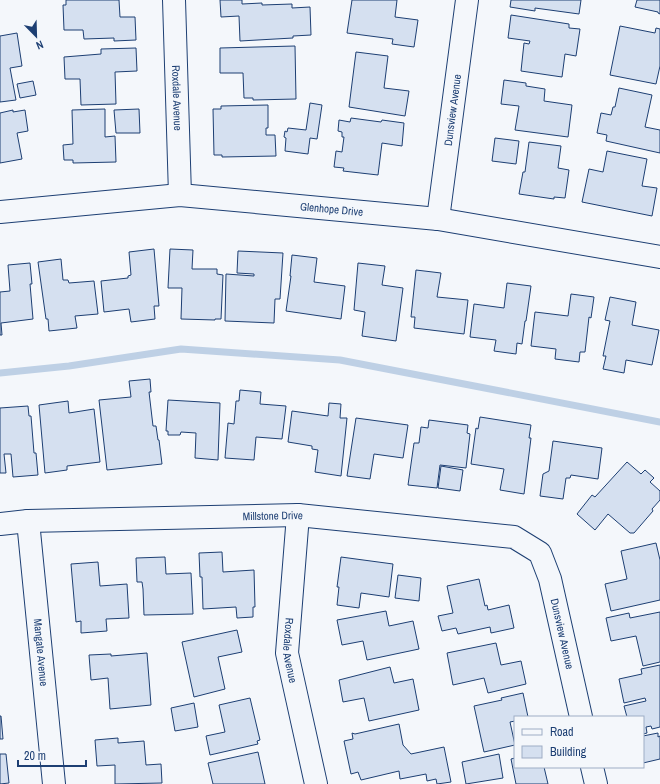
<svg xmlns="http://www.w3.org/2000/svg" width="660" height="784" viewBox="0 0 660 784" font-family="'Archivo Narrow',sans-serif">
  <rect width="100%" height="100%" fill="#f4f7fb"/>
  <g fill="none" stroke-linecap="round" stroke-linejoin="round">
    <!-- stream -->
    <polyline stroke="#bed0e5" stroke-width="7" points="0,373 69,366 181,349 340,360 660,422"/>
  </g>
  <!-- building -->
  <g fill="#d5e0f0" stroke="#1d3f73">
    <polygon points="66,0 119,0 120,17 135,17 136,40 114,41 114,38 84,39 83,30 64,30 63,5 66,5"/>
    <polygon points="220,0 242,0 242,4 262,3 262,5 292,4 292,8 310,7 311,35 293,36 293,38 240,41 239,16 221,17"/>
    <polygon points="352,0 397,0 395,17 418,20 414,47 392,44 393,39 347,33"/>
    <polygon points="511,0 581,0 579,14 535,8 535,11 510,7"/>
    <polygon points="637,0 660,0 660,14 658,13 658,12 635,7"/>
    <polygon points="511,15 569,24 569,28 580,29 576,56 565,54 562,77 521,71 524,43 529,44 530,41 508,38"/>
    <polygon points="620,26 655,33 656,28 660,29 660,66 656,84 610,75"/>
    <polygon points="17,33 22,66 10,68 16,100 0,102 0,36"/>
    <polygon points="295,46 296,99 253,100 253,98 244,98 243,73 220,73 220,48"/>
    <polygon points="136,48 137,71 115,72 116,104 81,105 80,79 65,79 64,57 101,54 101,49"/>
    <polygon points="356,52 388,56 384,88 409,91 405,116 349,107"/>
    <polygon points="504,80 526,83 526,86 545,89 544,101 572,105 568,137 515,130 519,106 501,104"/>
    <polygon points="33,81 36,95 20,98 17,84"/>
    <polygon points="619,88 652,95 645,127 660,130 660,153 606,141 607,135 597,133 601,113 611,115 613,107 615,107"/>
    <polygon points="310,103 322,105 317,139 310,138 308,154 285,151 286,138 284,137 285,131 287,132 288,128 306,130"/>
    <polygon points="268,105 268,128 266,128 266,135 275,135 276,156 222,157 222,155 214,155 213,109 221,109 221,106"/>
    <polygon points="105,109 105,137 115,136 116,162 73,163 73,160 64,160 63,145 73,144 72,110"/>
    <polygon points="139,109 140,133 116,133 114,110"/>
    <polygon points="13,110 13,112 25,110 28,131 17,133 22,159 0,163 0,113"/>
    <polygon points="351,118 381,122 382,120 404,123 402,146 382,143 378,175 343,171 344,168 334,167 336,151 342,152 344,137 342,137 342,132 338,131 339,120 350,122"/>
    <polygon points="495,138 519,141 516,164 492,161"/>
    <polygon points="529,142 561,146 558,168 569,170 565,198 554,197 554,199 519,194 523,172 525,172"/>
    <polygon points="607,151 647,159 642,186 657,188 652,216 582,202 589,169 603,172"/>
    <polygon points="154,249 159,306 154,306 155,319 131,322 129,309 104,312 101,281 128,278 128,276 131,275 129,252"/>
    <polygon points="170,249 193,250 192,269 217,269 217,274 223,275 221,319 215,319 215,320 181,319 182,288 168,288"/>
    <polygon points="238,251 283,253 280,299 275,299 274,323 225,321 226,274 254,276 254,274 237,273"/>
    <polygon points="292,255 317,258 314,282 345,286 341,319 286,311 291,276 290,276"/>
    <polygon points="61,259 63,280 68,280 69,283 94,281 98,314 75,316 77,328 49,331 48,319 46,319 38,262"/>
    <polygon points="30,263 32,284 30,284 33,319 1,323 2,335 0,335 0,292 10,291 8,265"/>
    <polygon points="358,263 385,266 382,285 403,288 396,341 362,336 365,312 354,310"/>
    <polygon points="416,270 441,273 437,297 468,300 464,334 414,328 415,317 411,317"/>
    <polygon points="507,283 531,286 526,321 525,321 522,344 517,343 516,354 494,351 496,340 470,337 474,304 504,308"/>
    <polygon points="571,294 594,297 591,318 589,317 585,352 580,352 579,362 555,359 556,349 531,346 535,312 568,316"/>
    <polygon points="610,297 636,302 632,325 659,330 652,365 626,360 624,373 603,369 606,356 603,356 610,321 605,320"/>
    <polygon points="150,379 151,392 149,392 153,426 156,426 158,440 159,440 162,464 107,470 99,400 131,397 129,381"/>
    <polygon points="240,390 261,392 260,404 286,406 282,439 256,437 254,460 225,458 228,423 234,424 236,401 239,401"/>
    <polygon points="168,400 220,403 218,460 195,458 196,433 181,432 180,435 168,435 168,431 166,431"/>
    <polygon points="68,401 69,413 94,409 100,462 67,466 67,470 45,473 39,405"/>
    <polygon points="329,403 341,404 340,418 347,418 341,476 315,472 318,450 312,449 312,446 288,442 292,411 328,416"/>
    <polygon points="28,406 29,416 31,416 34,453 36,453 38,475 13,477 11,454 4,454 6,473 0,473 0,408"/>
    <polygon points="480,417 531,425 529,438 531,438 524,494 500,490 504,469 471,464 476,428 478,429"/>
    <polygon points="356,418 408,425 403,458 374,454 370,479 347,476"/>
    <polygon points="429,420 468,425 467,433 470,434 466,468 440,465 437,488 408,485 414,443 419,443 421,427 428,428"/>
    <polygon points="553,441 602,448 598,479 571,475 570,478 566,478 563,499 540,496 543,474 549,471"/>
    <polygon points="627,462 641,474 645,470 654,478 650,482 660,491 660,500 652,509 653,511 634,533 630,533 608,514 595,530 577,514 592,495 595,497"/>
    <polygon points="441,466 463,470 460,491 438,488"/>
    <polygon points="656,543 660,560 660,600 611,611 605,584 627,579 621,551"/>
    <polygon points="222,552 223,572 254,570 255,607 253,607 253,617 237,618 236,607 203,609 202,577 200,577 199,553"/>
    <polygon points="165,557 166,574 191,573 193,614 144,615 143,589 142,582 137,582 136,558"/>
    <polygon points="341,557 393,564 389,597 361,593 359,608 337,605 339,587 337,587"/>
    <polygon points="98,562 100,586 127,584 129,618 106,619 107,631 81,633 81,621 76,622 71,564"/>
    <polygon points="398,575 421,578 419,601 395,598"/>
    <polygon points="479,579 485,606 487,605 488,610 509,605 514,628 491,633 490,627 458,634 456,628 442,631 438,616 453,613 447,586"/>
    <polygon points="386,611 389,626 413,621 419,649 367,660 363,641 342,645 337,620"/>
    <polygon points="660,612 660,662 643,666 636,636 611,641 606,618 629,613 630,618"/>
    <polygon points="237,630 242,652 218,657 225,689 194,697 182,642"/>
    <polygon points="496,643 501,665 521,661 526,684 488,693 484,678 453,685 447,653"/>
    <polygon points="147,653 151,705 110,709 108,678 91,680 89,655 111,654 111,656"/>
    <polygon points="660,665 660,727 652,729 651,726 646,727 647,733 643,734 643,717 627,717 624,706 646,701 645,698 624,703 619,679 642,674 641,669"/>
    <polygon points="390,667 394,683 413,679 419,710 369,721 364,698 343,702 339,680"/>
    <polygon points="523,693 528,717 515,717 515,721 510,722 515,745 484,752 474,706 502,700 501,698"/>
    <polygon points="250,698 260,740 257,741 258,744 210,755 206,736 225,732 219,705"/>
    <polygon points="194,703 198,727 175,731 171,708"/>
    <polygon points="0,716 1,716 3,739 0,739"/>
    <polygon points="399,724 403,745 411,754 444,747 451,782 437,784 436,779 427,781 426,774 400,779 399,771 361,780 358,772 351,774 344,741 353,739 352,733 355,734"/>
    <polygon points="658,733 658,737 660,736 660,759 643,763 643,736"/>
    <polygon points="118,738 118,743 144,741 146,765 161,764 162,783 115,784 115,765 97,766 95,740"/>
    <polygon points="258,752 265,784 213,784 208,763"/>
    <polygon points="0,754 6,754 9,783 0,784"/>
    <polygon points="499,754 503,778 466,784 462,762"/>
    <polygon points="515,758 515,767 544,767 548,784 516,784 511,759"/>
  </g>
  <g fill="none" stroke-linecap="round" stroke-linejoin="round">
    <defs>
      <g id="minor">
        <path id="s1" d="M174 0 180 195"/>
        <path id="s2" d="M0 212 180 195 438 219 660 257"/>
        <path id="s3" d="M438 219 467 0"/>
        <path id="s4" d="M298 515 287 653 316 784"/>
        <path id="s5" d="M28 521 54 784"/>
        <path id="s6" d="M0 524 28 521 298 515 514 537 540 553 550 579 581 717"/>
        <polyline points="592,767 596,784"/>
      </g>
    </defs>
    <!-- minor casing -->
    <use href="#minor" stroke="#1d3f73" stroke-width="24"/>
    <!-- minor -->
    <use href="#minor" stroke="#f4f7fb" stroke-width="22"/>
  </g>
  <g text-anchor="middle" stroke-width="3" stroke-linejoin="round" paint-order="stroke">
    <!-- street labels -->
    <g font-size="11" fill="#1d3f73" stroke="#f4f7fb">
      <text dy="4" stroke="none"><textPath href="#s1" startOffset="98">Roxdale Avenue</textPath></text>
      <text dy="4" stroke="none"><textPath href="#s3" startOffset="110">Dunsview Avenue</textPath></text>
      <text dy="4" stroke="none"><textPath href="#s2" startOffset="333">Glenhope Drive</textPath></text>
      <text dy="4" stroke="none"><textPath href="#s6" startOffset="273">Millstone Drive</textPath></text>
      <text dy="4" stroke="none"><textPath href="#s6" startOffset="630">Dunsview Avenue</textPath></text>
      <text dy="4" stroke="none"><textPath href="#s4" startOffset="136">Roxdale Avenue</textPath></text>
      <text dy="4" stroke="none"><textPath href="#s5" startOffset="132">Mangate Avenue</textPath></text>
    </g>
  </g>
  <!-- legend -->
  <rect x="514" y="716" width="130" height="52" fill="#f4f7fb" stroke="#9eadc5"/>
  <rect x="522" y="729" width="20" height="6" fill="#f4f7fb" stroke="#9eadc5"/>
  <text x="550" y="736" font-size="12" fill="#1d3f73">Road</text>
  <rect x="522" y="746" width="20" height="12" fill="#d5e0f0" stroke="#9eadc5"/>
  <text x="550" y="756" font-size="12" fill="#1d3f73">Building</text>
  <!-- north arrow -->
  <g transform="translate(36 36) rotate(157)" stroke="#f4f7fb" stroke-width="3" paint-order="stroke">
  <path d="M0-3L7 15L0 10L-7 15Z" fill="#1d3f73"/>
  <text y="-6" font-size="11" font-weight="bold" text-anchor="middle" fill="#1d3f73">N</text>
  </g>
  <!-- scale -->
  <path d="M18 760v6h68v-6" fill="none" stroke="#1d3f73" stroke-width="2"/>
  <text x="24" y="760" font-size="12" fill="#1d3f73" stroke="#f4f7fb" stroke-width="3" paint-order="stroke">20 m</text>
</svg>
